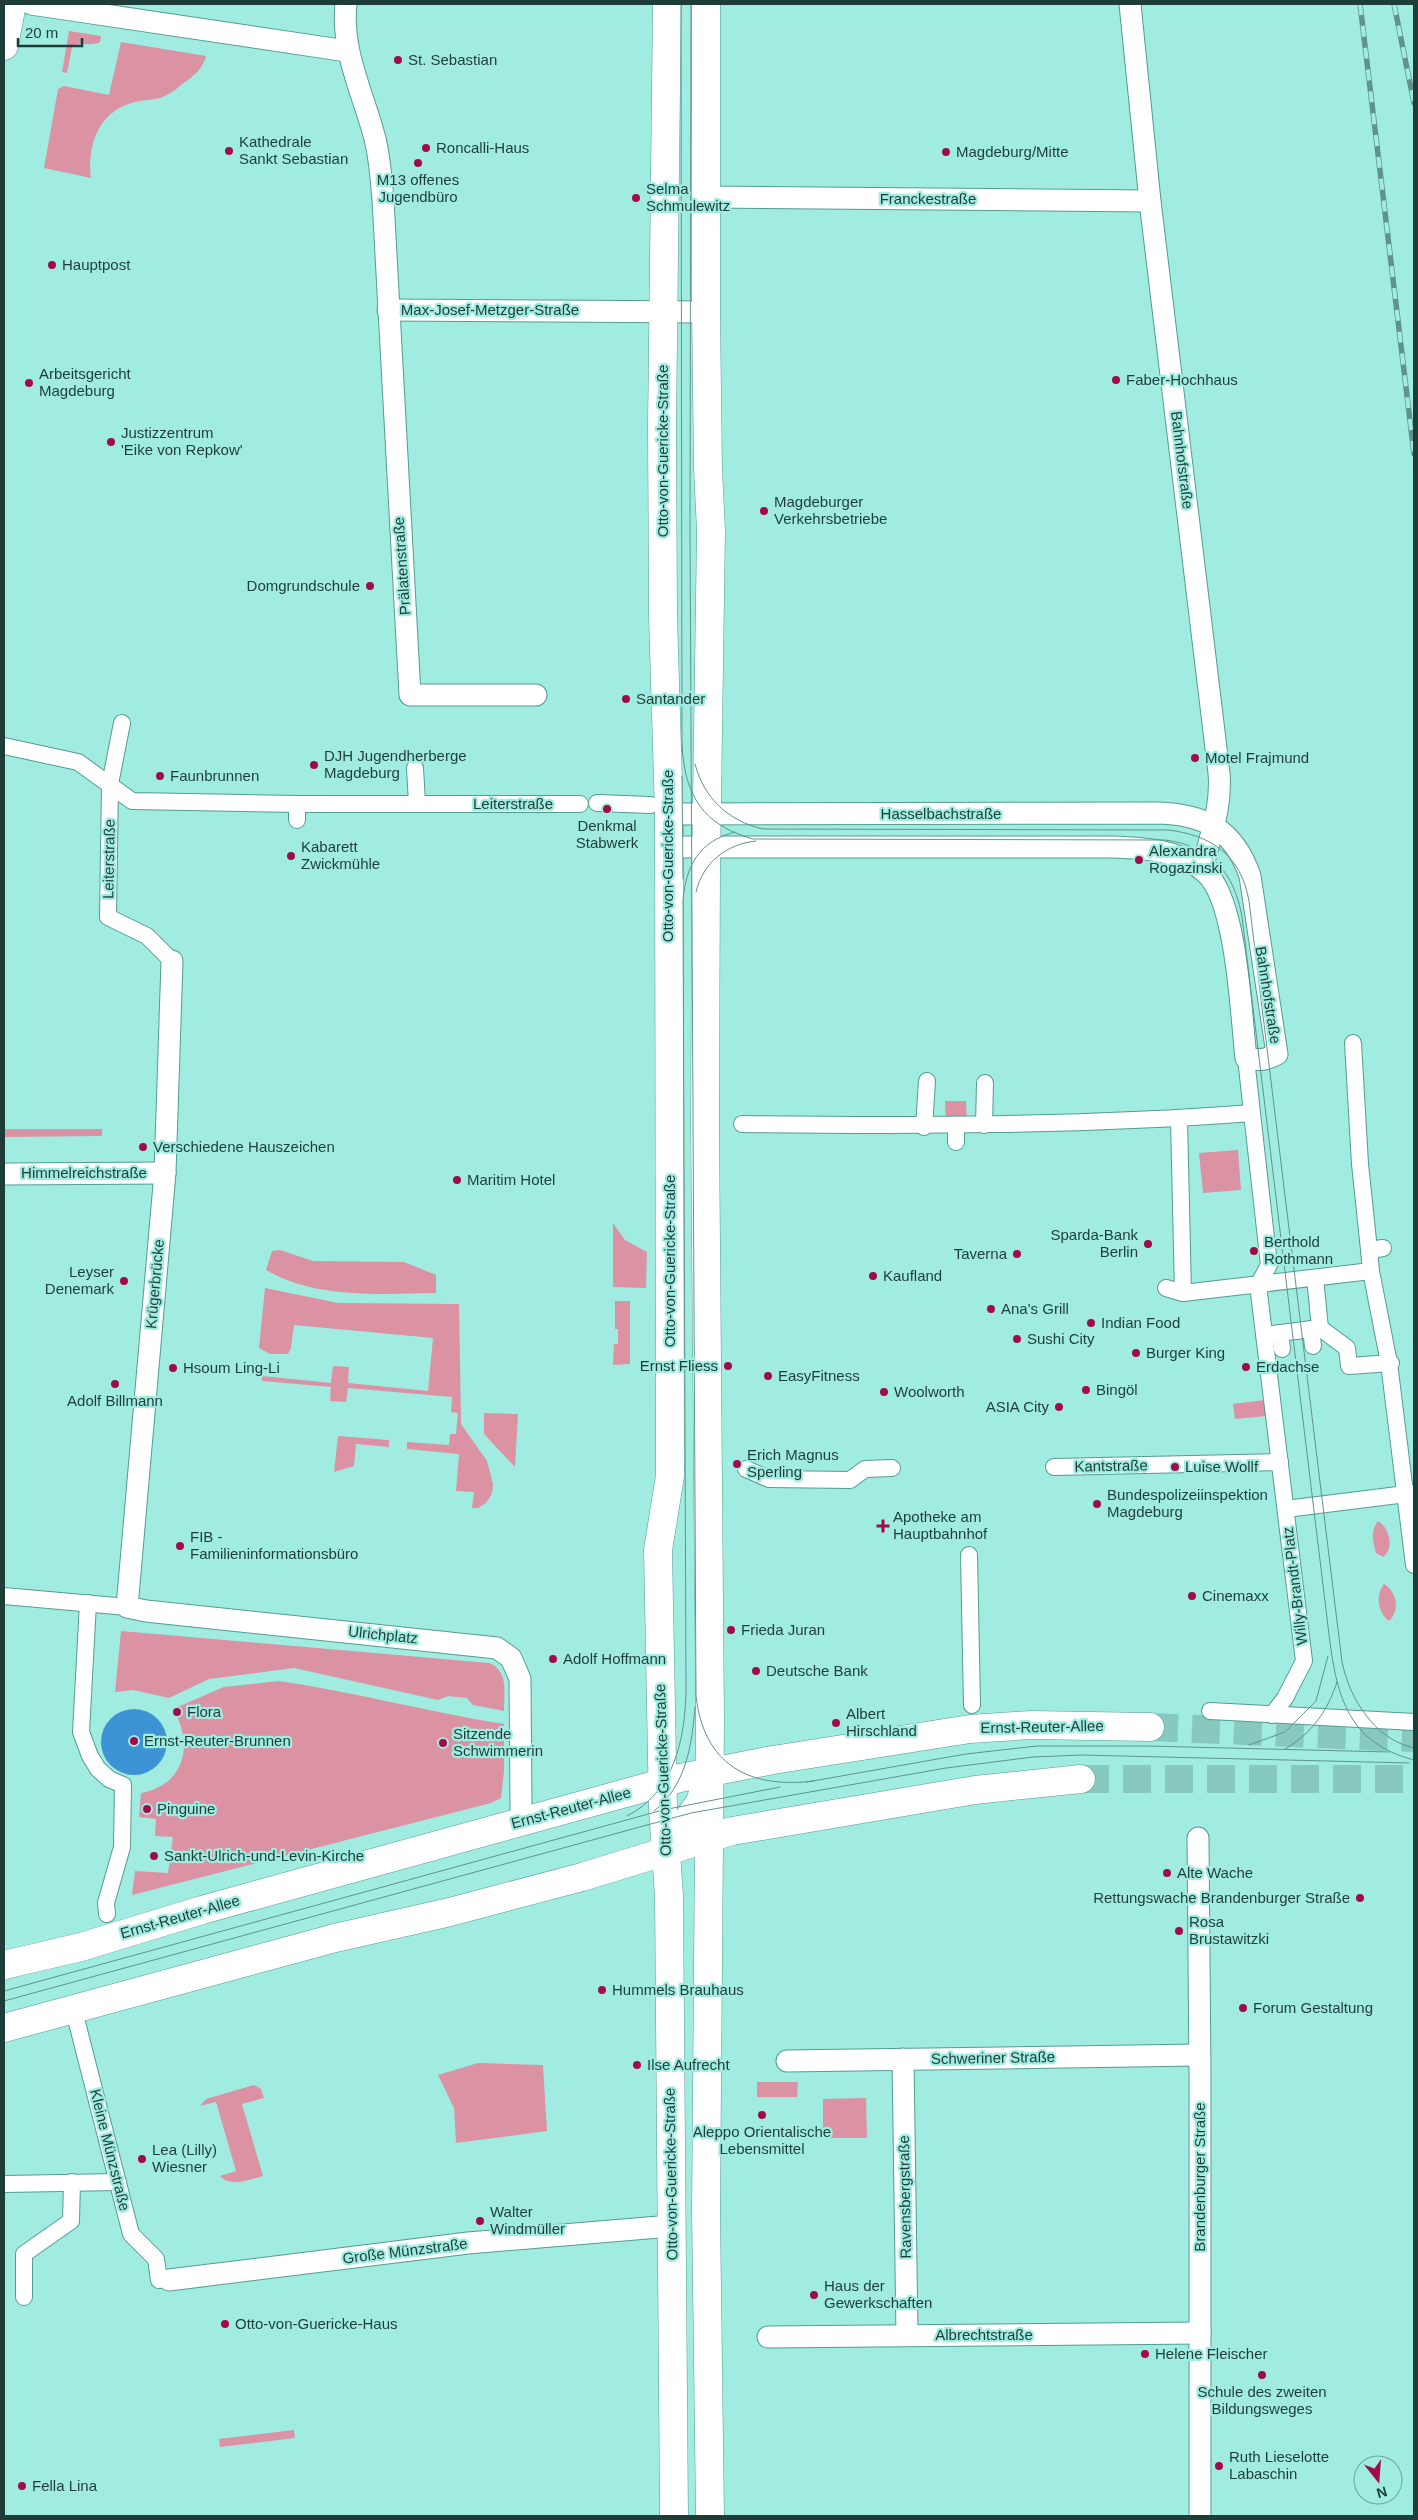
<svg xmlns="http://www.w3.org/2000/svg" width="1418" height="2520" viewBox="0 0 1418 2520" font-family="Helvetica,sans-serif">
  <rect width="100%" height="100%" fill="#a1ece1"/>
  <!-- green -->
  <g fill="#db92a3">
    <path d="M69 31 101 36 100 42C91 47 80 41 72 47L67 73 62 72Z"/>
    <path d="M121 42 206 56C203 67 197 73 188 80 180 85 174 92 165 96 155 101 143 99 131 103 98 113 87 146 91 178L44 168 58 89 64 86 109 95Z"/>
    <polygon points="945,1101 966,1101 967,1123 946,1124"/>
    <polygon points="4,1129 102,1129 102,1136 4,1137"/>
    <polygon points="1238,1150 1241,1190 1203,1193 1199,1153"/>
    <polygon points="613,1223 625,1240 647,1252 646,1288 613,1287"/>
    <path d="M280 1250 313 1261 404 1262 436 1275V1293C381 1294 315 1299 266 1270L272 1251Z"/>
    <polygon points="265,1288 338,1303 459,1304 461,1424 487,1461 493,1484 492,1494 486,1503 478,1508 472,1508 474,1492 456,1491 459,1454 407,1449 407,1442 449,1445 450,1434 456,1434 458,1413 451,1412 452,1397 348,1388 346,1402 330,1401 331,1387 262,1381 262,1376 331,1383 333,1366 349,1367 348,1383 428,1391 433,1338 294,1325 291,1348 288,1354 270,1354 259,1348"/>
    <polygon points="615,1301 630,1301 630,1364 613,1365 614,1344 618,1344 618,1329 615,1329"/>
    <polygon points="1264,1400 1266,1416 1235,1419 1233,1404"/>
    <polygon points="484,1413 518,1414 515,1467 484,1434"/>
    <polygon points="338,1436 389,1440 389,1447 356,1444 354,1466 334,1472"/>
    <path d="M1378 1521C1389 1527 1395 1548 1383 1557L1376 1553C1373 1542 1370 1531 1378 1521Z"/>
    <path d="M1384 1584C1396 1591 1401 1610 1389 1621 1378 1613 1375 1595 1384 1584Z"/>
    <path d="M121 1631 489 1663C509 1671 504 1693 504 1711L473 1705 467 1698 448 1696 438 1700 294 1668 209 1679 169 1698 133 1690 115 1692Z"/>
    <path d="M279 1681C355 1692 428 1712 504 1724V1771L501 1798 491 1803 132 1895 135 1871 168 1873 173 1837 155 1836 156 1819 139 1817 141 1793C185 1785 194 1744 173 1709L224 1687Z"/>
    <polygon points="478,2063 543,2065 547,2131 456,2143 454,2108 438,2075"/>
    <polygon points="757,2082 798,2082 797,2097 757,2097"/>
    <path d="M254 2085 261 2089 264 2098 242 2104 263 2176C250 2179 231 2188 220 2176L236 2171 216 2102 200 2106 206 2099Z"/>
    <polygon points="866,2098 867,2138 823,2138 823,2099"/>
    <polygon points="294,2430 295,2438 220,2447 219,2439"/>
  </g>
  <!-- water -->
  <circle fill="#3d94d5" cx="134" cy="1742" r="33"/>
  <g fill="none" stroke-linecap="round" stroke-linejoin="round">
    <!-- secondary-tunnel -->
    <g stroke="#87c9bf" stroke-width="28" stroke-dasharray="28 14" stroke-linecap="butt">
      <polyline points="1150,1727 1414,1738"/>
      <polyline points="1081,1779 1414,1779"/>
    </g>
    <defs>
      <g id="pedestrian">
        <polyline points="122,723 110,784 108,917 147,936 172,961"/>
        <polyline points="4,746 78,762 132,801 297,804 580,804"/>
        <polyline points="415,768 417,803"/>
        <polyline points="597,803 651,805"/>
        <polyline points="297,820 297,804"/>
        <polyline points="1353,1043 1360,1164 1369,1250"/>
        <polyline points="1252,1113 1269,1265 1258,1285 1304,1661 1285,1698 1272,1715"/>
        <polyline points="1179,1119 1183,1293"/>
        <path d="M742 1124C912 1126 1082 1126 1252 1113L1246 1058"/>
        <polyline points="984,1125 985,1083"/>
        <polyline points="956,1126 956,1142"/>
        <polyline points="924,1127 927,1081"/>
        <polyline points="1371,1271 1389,1363 1414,1565"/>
        <polyline points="1315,1278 1320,1328 1347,1348 1349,1366 1391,1363"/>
        <polyline points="1166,1288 1183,1293 1371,1271 1369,1250 1383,1248"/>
        <polyline points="1311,1329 1313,1346"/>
        <polyline points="1280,1333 1282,1349"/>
        <polyline points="1264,1335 1320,1328"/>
        <polyline points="1054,1467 1280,1462"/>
        <polyline points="746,1469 769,1479 850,1480 865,1469 892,1468"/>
        <polyline points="1286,1509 1414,1493"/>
        <polyline points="969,1555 972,1705"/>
        <polyline points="4,1596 127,1607"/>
        <polyline points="88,1603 81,1732 90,1756 98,1769 109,1779 123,1785 122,1847 106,1903 107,1914"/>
        <polyline points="1210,1711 1414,1722"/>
        <polyline points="74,2011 131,2234 156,2259 159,2280"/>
        <polyline points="4,2184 118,2182"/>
        <polyline points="24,2297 24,2254 71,2221 72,2182"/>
      </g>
      <g id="minor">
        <polyline points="31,4 347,51"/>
        <path d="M346 4C341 50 362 91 374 135 380 156 381 179 383 200L410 695H536"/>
        <path d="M1130 4 1150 201 1219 773C1222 808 1210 836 1202 869"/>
        <polyline points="706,197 1150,201"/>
        <polyline points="388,310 706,312"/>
        <path d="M669 814 1157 813C1204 814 1234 829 1250 876L1277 1054C1266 1060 1259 1061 1246 1058 1241 1016 1237 901 1206 873 1181 850 1145 848 1112 847H669"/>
        <polyline points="172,961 165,1173 127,1607 146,1611 497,1648 511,1658 520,1679 521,1807 524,1821"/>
        <polyline points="4,1174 165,1173"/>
        <polyline points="1198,1838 1200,2076 1200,2516"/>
        <polyline points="903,2059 907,2335"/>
        <polyline points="787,2061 1199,2055"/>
        <polyline points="169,2280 468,2243 671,2226"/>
        <polyline points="768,2337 1200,2333"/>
      </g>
      <g id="tertiary">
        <polyline points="667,4 662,427 663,616 669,814 670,1476 658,1550 663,1810 669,1896 674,2516"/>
        <polyline points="706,4 706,312 708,468 711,531 706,868 705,1124 710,1719 706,2211 710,2516"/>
        <polyline points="4,46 12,4"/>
        <polyline points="666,1850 700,1802 706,1784"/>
      </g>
      <g id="secondary">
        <polyline points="4,1965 81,1947 202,1910 680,1778 773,1760 970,1729 1031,1725 1150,1727"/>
        <polyline points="4,2028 335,1938 450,1912 582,1877 732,1831 975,1790 1081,1779"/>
      </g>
    </defs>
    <!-- pedestrian casing -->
    <use href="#pedestrian" stroke="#539c93" stroke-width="18"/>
    <!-- minor casing -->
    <use href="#minor" stroke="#539c93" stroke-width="23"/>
    <!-- tertiary casing -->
    <use href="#tertiary" stroke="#539c93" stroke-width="29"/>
    <!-- secondary casing -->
    <use href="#secondary" stroke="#539c93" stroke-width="29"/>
    <!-- pedestrian -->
    <use href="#pedestrian" stroke="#fff" stroke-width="16"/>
    <!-- minor -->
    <use href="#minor" stroke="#fff" stroke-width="21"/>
    <!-- tertiary -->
    <use href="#tertiary" stroke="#fff" stroke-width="28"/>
    <!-- secondary -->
    <use href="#secondary" stroke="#fff" stroke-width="28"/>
    <!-- tram -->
    <g stroke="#5f938c" stroke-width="1">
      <polyline points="681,4 682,751"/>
      <path d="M691 4 690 531 696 1696C704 1765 749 1789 814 1781"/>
      <path d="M682 746C685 796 703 825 753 839L1165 840C1211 846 1234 872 1242 917L1327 1618C1335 1684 1340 1741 1414 1760"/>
      <path d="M695 764C704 798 728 821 763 829L1168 830C1211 835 1241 855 1249 901L1342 1662C1350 1699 1374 1739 1414 1748"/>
      <polyline points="682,776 683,879"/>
      <path d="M696 892C703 862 727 844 756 841"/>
      <polyline points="1249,1745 1285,1732 1316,1701 1328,1656"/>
      <path d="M1285 1749C1312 1733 1327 1712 1337 1682"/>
      <polyline points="807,1782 966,1754 1037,1746 1147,1746 1389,1752"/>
      <path d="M654 1811C686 1786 692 1745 695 1707"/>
      <path d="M627 1816C674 1792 685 1740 686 1691L683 900C686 866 699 841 735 832"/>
      <polyline points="4,1991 663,1810 780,1787"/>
      <polyline points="4,2001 691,1813 946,1768 1033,1757 1081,1755 1409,1763"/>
    </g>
    <defs>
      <g id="rail">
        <polyline points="1360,4 1414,454"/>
        <polyline points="1394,4 1414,103"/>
      </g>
    </defs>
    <!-- rail casing -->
    <use href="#rail" stroke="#5f938c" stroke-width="5.5"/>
    <!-- rail -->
    <use href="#rail" stroke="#a1ece1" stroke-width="4" stroke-dasharray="11" stroke-linecap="butt"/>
  </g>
  <!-- markers -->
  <g fill="#a20b4b" stroke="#a1ece1" stroke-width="2">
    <circle cx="398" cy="60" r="5"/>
    <circle cx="426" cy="148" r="5"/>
    <circle cx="229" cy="151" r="5"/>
    <circle cx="946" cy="152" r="5"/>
    <circle cx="418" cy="163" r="5"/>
    <circle cx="636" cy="198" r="5"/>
    <circle cx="52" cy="265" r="5"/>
    <circle cx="1116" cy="380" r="5"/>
    <circle cx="29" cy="383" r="5"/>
    <circle cx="111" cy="442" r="5"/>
    <circle cx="764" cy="511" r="5"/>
    <circle cx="370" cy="586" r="5"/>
    <circle cx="626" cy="699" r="5"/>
    <circle cx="1195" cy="758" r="5"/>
    <circle cx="314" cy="765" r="5"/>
    <circle cx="160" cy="776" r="5"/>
    <circle cx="607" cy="809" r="5"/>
    <circle cx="291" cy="856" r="5"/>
    <circle cx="1139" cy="860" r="5"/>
    <circle cx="143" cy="1147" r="5"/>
    <circle cx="457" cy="1180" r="5"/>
    <circle cx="1148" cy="1244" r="5"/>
    <circle cx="1254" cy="1251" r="5"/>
    <circle cx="1017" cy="1254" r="5"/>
    <circle cx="873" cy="1276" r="5"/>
    <circle cx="124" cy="1281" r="5"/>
    <circle cx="991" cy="1309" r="5"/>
    <circle cx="1091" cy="1323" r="5"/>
    <circle cx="1017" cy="1339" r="5"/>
    <circle cx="1136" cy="1353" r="5"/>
    <circle cx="728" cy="1366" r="5"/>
    <circle cx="1246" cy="1367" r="5"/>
    <circle cx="173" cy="1368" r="5"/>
    <circle cx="768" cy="1376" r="5"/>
    <circle cx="115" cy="1384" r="5"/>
    <circle cx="1086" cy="1390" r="5"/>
    <circle cx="884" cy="1392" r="5"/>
    <circle cx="1059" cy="1407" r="5"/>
    <circle cx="737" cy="1464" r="5"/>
    <circle cx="1175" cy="1467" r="5"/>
    <circle cx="1097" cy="1504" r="5"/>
    <path d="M880.5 1518.5h5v5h5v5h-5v5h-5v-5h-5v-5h5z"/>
    <circle cx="180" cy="1546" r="5"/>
    <circle cx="1192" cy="1596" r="5"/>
    <circle cx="731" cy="1630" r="5"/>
    <circle cx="553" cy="1659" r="5"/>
    <circle cx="756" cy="1671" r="5"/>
    <circle cx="177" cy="1712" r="5"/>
    <circle cx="836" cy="1723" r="5"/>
    <circle cx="134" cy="1741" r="5"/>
    <circle cx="443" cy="1743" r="5"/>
    <circle cx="147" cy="1809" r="5"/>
    <circle cx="154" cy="1856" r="5"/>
    <circle cx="1167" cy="1873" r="5"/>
    <circle cx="1360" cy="1898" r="5"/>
    <circle cx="1179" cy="1931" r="5"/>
    <circle cx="602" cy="1990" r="5"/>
    <circle cx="1243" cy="2008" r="5"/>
    <circle cx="637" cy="2065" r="5"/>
    <circle cx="762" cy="2115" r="5"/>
    <circle cx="142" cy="2159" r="5"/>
    <circle cx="480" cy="2221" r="5"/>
    <circle cx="814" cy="2295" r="5"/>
    <circle cx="225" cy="2324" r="5"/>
    <circle cx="1145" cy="2354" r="5"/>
    <circle cx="1262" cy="2375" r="5"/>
    <circle cx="1219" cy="2466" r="5"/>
    <circle cx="22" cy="2486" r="5"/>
  </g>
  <g text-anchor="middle" stroke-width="4.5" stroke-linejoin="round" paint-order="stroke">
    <!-- poi labels -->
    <g font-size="15" fill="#1e3d39" stroke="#a1ece1" text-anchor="start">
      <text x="408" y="65">St. Sebastian</text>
      <text x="239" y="147">Kathedrale<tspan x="239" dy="17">Sankt Sebastian</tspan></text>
      <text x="436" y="153">Roncalli-Haus</text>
      <text x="956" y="157">Magdeburg/Mitte</text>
      <text x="418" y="185" text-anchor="middle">M13 offenes<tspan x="418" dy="17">Jugendbüro</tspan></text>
      <text x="646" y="194">Selma<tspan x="646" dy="17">Schmulewitz</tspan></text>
      <text x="62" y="270">Hauptpost</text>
      <text x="39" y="379">Arbeitsgericht<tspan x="39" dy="17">Magdeburg</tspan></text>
      <text x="1126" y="385">Faber-Hochhaus</text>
      <text x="121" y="438">Justizzentrum<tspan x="121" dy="17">'Eike von Repkow'</tspan></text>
      <text x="774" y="507">Magdeburger<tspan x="774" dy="17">Verkehrsbetriebe</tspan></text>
      <text x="360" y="591" text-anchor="end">Domgrundschule</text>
      <text x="636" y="704">Santander</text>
      <text x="324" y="761">DJH Jugendherberge<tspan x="324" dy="17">Magdeburg</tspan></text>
      <text x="1205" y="763">Motel Frajmund</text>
      <text x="170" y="781">Faunbrunnen</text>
      <text x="607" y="831" text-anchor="middle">Denkmal<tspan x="607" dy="17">Stabwerk</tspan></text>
      <text x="301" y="852">Kabarett<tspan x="301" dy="17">Zwickmühle</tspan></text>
      <text x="1149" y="856">Alexandra<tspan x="1149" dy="17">Rogazinski</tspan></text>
      <text x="153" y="1152">Verschiedene Hauszeichen</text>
      <text x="467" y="1185">Maritim Hotel</text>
      <text x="1138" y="1240" text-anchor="end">Sparda-Bank<tspan x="1138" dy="17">Berlin</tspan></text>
      <text x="1264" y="1247">Berthold<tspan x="1264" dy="17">Rothmann</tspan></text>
      <text x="1007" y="1259" text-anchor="end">Taverna</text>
      <text x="114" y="1277" text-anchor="end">Leyser<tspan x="114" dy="17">Denemark</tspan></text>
      <text x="883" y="1281">Kaufland</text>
      <text x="1001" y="1314">Ana's Grill</text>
      <text x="1101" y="1328">Indian Food</text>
      <text x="1027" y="1344">Sushi City</text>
      <text x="1146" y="1358">Burger King</text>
      <text x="718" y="1371" text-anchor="end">Ernst Fliess</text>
      <text x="1256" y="1372">Erdachse</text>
      <text x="183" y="1373">Hsoum Ling-Li</text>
      <text x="778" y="1381">EasyFitness</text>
      <text x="1096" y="1395">Bingöl</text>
      <text x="894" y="1397">Woolworth</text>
      <text x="115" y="1406" text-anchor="middle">Adolf Billmann</text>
      <text x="1049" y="1412" text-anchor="end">ASIA City</text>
      <text x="747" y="1460">Erich Magnus<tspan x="747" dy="17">Sperling</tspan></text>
      <text x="1185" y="1472">Luise Wollf</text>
      <text x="1107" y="1500">Bundespolizeiinspektion<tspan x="1107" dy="17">Magdeburg</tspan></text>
      <text x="893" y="1522">Apotheke am<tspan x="893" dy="17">Hauptbahnhof</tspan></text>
      <text x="190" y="1542">FIB -<tspan x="190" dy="17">Familieninformationsbüro</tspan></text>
      <text x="1202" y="1601">Cinemaxx</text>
      <text x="741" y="1635">Frieda Juran</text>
      <text x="563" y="1664">Adolf Hoffmann</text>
      <text x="766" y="1676">Deutsche Bank</text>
      <text x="187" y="1717">Flora</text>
      <text x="846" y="1719">Albert<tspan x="846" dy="17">Hirschland</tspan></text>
      <text x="453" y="1739">Sitzende<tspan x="453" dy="17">Schwimmerin</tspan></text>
      <text x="144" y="1746">Ernst-Reuter-Brunnen</text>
      <text x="157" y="1814">Pinguine</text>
      <text x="164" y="1861">Sankt-Ulrich-und-Levin-Kirche</text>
      <text x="1177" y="1878">Alte Wache</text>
      <text x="1350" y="1903" text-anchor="end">Rettungswache Brandenburger Straße</text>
      <text x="1189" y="1927">Rosa<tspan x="1189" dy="17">Brustawitzki</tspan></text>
      <text x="612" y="1995">Hummels Brauhaus</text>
      <text x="1253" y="2013">Forum Gestaltung</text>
      <text x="647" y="2070">Ilse Aufrecht</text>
      <text x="762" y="2137" text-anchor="middle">Aleppo Orientalische<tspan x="762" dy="17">Lebensmittel</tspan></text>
      <text x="152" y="2155">Lea (Lilly)<tspan x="152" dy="17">Wiesner</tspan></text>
      <text x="490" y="2217">Walter<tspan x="490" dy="17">Windmüller</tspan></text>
      <text x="824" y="2291">Haus der<tspan x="824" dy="17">Gewerkschaften</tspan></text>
      <text x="235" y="2329">Otto-von-Guericke-Haus</text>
      <text x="1155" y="2359">Helene Fleischer</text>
      <text x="1262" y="2397" text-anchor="middle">Schule des zweiten<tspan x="1262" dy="17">Bildungsweges</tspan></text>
      <text x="1229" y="2462">Ruth Lieselotte<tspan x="1229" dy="17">Labaschin</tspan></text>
      <text x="32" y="2491">Fella Lina</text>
    </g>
    <!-- street labels -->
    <g font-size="15" fill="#1e3d39" stroke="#a1ece1">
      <text x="928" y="204">Franckestraße</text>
      <text x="490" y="315">Max-Josef-Metzger-Straße</text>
      <text transform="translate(663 451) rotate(-90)" y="5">Otto-von-Guericke-Straße</text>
      <text transform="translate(1182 460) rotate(83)" y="5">Bahnhofstraße</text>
      <text transform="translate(402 566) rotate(-94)" y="5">Prälatenstraße</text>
      <text x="513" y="809">Leiterstraße</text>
      <text x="941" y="819">Hasselbachstraße</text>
      <text transform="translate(668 856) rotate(-90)" y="5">Otto-von-Guericke-Straße</text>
      <text transform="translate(109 859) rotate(-89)" y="5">Leiterstraße</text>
      <text transform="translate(1268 995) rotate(81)" y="5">Bahnhofstraße</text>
      <text x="84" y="1178">Himmelreichstraße</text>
      <text transform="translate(670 1261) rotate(-90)" y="5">Otto-von-Guericke-Straße</text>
      <text transform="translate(155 1284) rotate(-85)" y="5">Krügerbrücke</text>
      <text transform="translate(1111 1466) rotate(-1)" y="5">Kantstraße</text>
      <text transform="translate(1295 1586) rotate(-97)" y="5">Willy-Brandt-Platz</text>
      <text transform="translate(383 1635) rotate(6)" y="5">Ulrichplatz</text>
      <text transform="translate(1042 1727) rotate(-1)" y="5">Ernst-Reuter-Allee</text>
      <text transform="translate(663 1770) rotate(-92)" y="5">Otto-von-Guericke-Straße</text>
      <text transform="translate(571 1808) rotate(-15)" y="5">Ernst-Reuter-Allee</text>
      <text transform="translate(180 1917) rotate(-16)" y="5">Ernst-Reuter-Allee</text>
      <text transform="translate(993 2058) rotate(-1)" y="5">Schweriner Straße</text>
      <text transform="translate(110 2150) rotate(76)" y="5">Kleine Münzstraße</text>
      <text transform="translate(671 2174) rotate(-91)" y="5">Otto-von-Guericke-Straße</text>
      <text transform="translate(1200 2177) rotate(-90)" y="5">Brandenburger Straße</text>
      <text transform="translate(905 2197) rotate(-91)" y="5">Ravensbergstraße</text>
      <text transform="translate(405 2251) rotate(-7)" y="5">Große Münzstraße</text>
      <text x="984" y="2340">Albrechtstraße</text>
    </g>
  </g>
  <!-- border -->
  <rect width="1418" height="2520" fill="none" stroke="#1e3d39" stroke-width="10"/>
  <!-- north arrow -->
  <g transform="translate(1378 2480) rotate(163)"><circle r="24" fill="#a1ece1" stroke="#6da69e"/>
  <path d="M0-4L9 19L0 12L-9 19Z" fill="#a20b4b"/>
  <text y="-8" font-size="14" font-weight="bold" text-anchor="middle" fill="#1e3d39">N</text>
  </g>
  <!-- scale -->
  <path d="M18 38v8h64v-8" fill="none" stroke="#1e3d39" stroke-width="2.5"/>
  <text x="25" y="38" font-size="15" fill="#1e3d39" stroke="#a1ece1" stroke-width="4" paint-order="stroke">20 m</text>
</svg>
